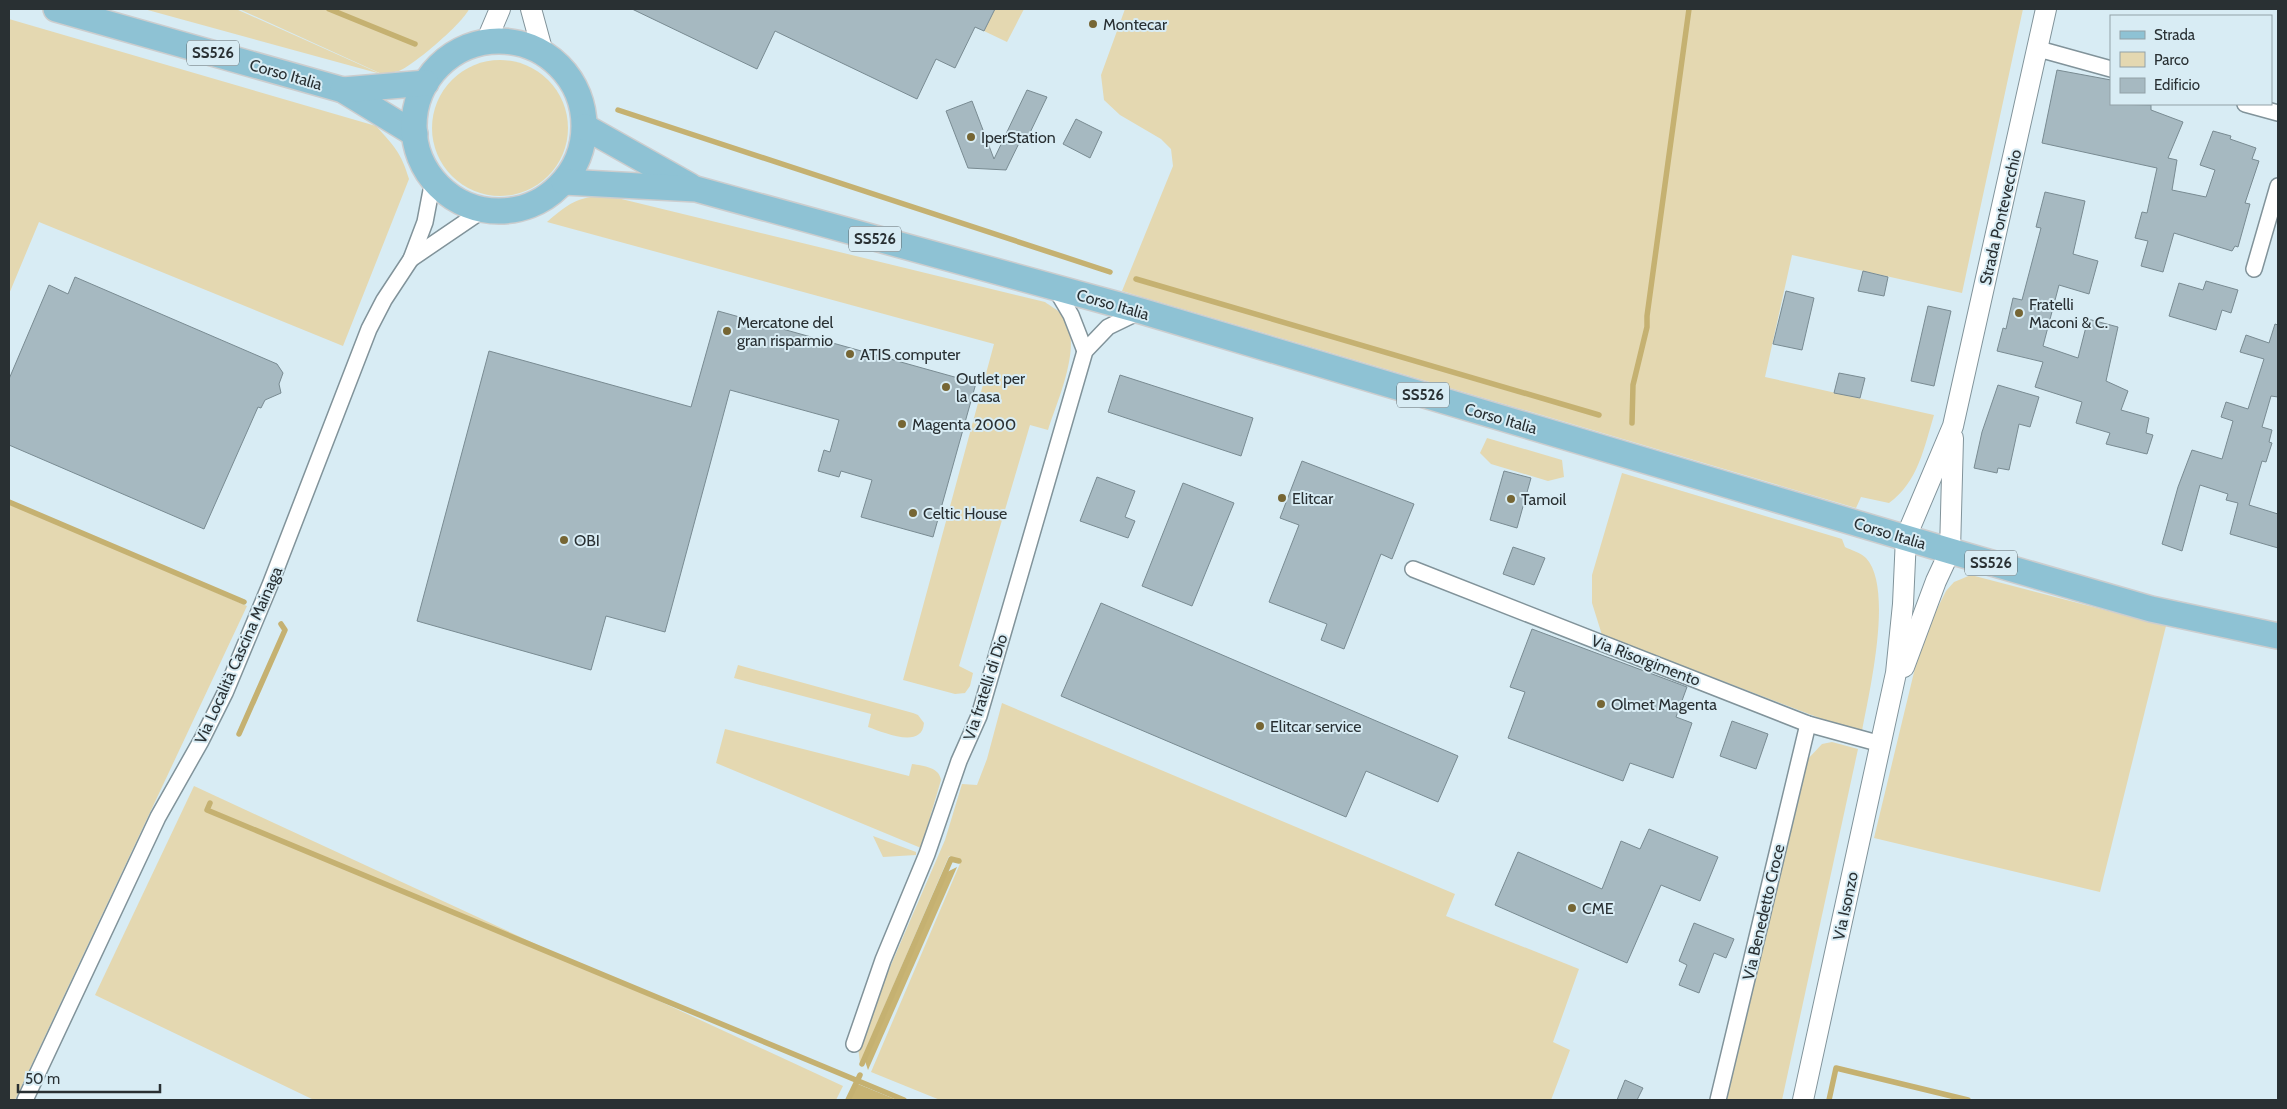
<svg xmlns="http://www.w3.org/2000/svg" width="2287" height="1109" viewBox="0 0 2287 1109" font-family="Cabin,sans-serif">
  <rect width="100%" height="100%" fill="#d8ecf4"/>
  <!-- green -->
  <g fill="#e4d8b1">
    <polygon points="144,9 236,9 381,74"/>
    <path d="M239 9H469C463 23 414 65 399 71 394 72 389 73 384 75Z"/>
    <polygon points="995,9 1024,9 1007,42 984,31"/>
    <path d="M1125 9H2023L1962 293 1792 255 1765 377 1934 415C1924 448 1918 482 1889 503L1861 497 1856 508 1122 291 1173 166 1171 149 1161 139 1120 115 1104 100 1101 75Z"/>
    <path d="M9 19 376 126C394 146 401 152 409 179L343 346 39 222 9 294Z"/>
    <circle cx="500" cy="128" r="68"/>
    <path d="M605 195 1045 302C1050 306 1057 309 1061 314 1086 339 1057 401 1048 430L1030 425 959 666 973 673 970 686 965 693 955 694 903 680 994 344 547 222C569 203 576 198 605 195Z"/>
    <polygon points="1487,438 1562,460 1564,477 1548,481 1491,464 1480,453"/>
    <path d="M1622 473 1842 539 1845 547C1851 550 1861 553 1866 558 1894 588 1869 693 1862 731L1822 719 1602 635 1592 603V575Z"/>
    <polygon points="9,503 247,606 15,1100 9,1100"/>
    <polygon points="1971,575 2166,626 2100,892 1874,838 1922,639 1946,591 1954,582"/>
    <path d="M738 665 913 713 918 715 924 723C922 750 883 732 868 727L871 714 734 678Z"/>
    <polygon points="1002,703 1455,894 1446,916 1579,969 1553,1042 1570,1050 1551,1100 940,1100 871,1072 962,859 960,860 949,856 860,1063 858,1047 861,1034 945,840 962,784 977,785 987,759"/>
    <path d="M725 729 909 776 912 764C924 766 939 767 941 780L921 848 716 763Z"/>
    <polygon points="1832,742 1858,749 1782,1100 1726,1100 1806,761 1822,744"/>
    <polygon points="194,786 843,1086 836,1100 314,1100 95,995"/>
    <polygon points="873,836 916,852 916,855 883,857"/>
  </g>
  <!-- forest -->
  <g fill="#c8b474">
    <polygon points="957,867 868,1070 865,1061 947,872"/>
    <polygon points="858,1084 897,1100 850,1100"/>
  </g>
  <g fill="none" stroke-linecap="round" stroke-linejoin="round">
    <!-- stream -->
    <g stroke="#c5b171" stroke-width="5.5">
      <polyline points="329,9 415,44"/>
      <polyline points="618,110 1110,272"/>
      <polyline points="1136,279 1599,415"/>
      <polyline points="1632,423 1633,385 1647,327 1647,316 1689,9"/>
      <polyline points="9,502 244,602"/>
      <polyline points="239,734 285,630 281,624"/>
      <polyline points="210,803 207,810 904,1100"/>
      <polyline points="862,1064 951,859 959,861"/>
      <polyline points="848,1100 860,1075"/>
      <polyline points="1829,1100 1836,1068 1968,1100"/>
    </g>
  </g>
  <!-- building -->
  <g fill="#a6b9c1" stroke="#798b92">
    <polygon points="632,9 995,9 984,31 975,27 955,68 936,59 917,99 775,31 757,69"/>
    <polygon points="2057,70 2111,80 2111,104 2151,105 2151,110 2183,122 2168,158 2177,160 2172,190 2206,197 2215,170 2200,165 2213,131 2231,136 2230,139 2256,148 2252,159 2259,161 2245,203 2250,204 2238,247 2235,246 2232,251 2174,233 2163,272 2141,266 2148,241 2135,238 2142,212 2147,213 2157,168 2042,143"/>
    <polygon points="1027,90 1047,97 1027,139 1022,137 1006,170 968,168 946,111 972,101 994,159"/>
    <polygon points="1076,119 1102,132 1090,158 1063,144"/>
    <polygon points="2045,192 2085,201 2073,254 2098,261 2089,294 2059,285 2043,346 2078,358 2088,319 2118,327 2106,381 2128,391 2121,410 2149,418 2146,433 2153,435 2147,454 2106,444 2110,433 2076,423 2082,402 2035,387 2043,362 1997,351 2003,328 2006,329 2013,298 2022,300 2041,228 2036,227"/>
    <polygon points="1863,271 1888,277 1884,296 1858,291"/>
    <polygon points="75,277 277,364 283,373 279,384 281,393 265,400 261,408 258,407 204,529 9,445 9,379 49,285 68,294"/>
    <polygon points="2206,281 2238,290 2231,313 2222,310 2216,330 2169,316 2179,283 2203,290"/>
    <polygon points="1786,291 1814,298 1802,350 1773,344"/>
    <polygon points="1928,306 1951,311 1934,386 1911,381"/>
    <polygon points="718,311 976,383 933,537 861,517 872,480 841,471 839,477 818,471 824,450 830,452 839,420 730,390 665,632 606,616 591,670 417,621 489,351 691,407"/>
    <polygon points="2275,324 2278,325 2278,397 2271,396 2262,427 2272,430 2269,442 2272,443 2266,462 2262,461 2249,505 2278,514 2278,548 2230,534 2238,503 2226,500 2228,494 2200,485 2182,551 2162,544 2178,487 2192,450 2222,459 2233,421 2221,417 2226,402 2248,409 2264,359 2240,352 2246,335 2269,343"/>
    <polygon points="1839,373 1865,378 1860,398 1834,393"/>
    <polygon points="1120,375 1253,418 1241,456 1108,412"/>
    <polygon points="1998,385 2039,397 2030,427 2019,424 2009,470 1998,468 1997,473 1974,468 1982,432"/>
    <polygon points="1302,461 1414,504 1392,559 1381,554 1344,649 1321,640 1327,624 1269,602 1299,525 1280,518"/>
    <polygon points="1504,471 1531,478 1517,528 1490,520"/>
    <polygon points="1097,477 1135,491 1125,517 1135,521 1128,538 1080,521"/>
    <polygon points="1183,483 1234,503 1192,606 1142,586"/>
    <polygon points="1513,547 1545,558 1534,585 1503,574"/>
    <polygon points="1101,603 1458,756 1438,802 1366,771 1346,817 1061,696"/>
    <polygon points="1532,629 1687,687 1676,717 1692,723 1673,778 1630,763 1623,781 1508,738 1525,692 1510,687"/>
    <polygon points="1732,721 1768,734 1756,769 1720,756"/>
    <polygon points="1649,829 1718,857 1700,901 1661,885 1627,963 1495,905 1518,852 1602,889 1621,841 1640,849"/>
    <polygon points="1694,923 1734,939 1726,958 1714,953 1699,993 1679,985 1687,965 1679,961"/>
    <polygon points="1625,1080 1643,1088 1637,1100 1617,1100"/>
  </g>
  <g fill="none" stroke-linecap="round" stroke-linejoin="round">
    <defs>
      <g id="minor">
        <polyline points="2037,53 2046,51 2111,69"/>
        <polyline points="2245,104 2278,113"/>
        <polyline points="411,259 483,210"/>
        <polyline points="2254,269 2278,186"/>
        <polyline points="1055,288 1071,315 1085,351"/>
        <polyline points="1413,569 1808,724 1881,744"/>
        <polyline points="854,1044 883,960 927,854 959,761 979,716 1085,351 1108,327 1141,311"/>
        <polyline points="25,1100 158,817 201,741 225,693 270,585 369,329 384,300 411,259 425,222 433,180"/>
        <polyline points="1718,1100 1808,724"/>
      </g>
      <g id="tertiary">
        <polyline points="531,9 543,53"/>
        <polyline points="486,42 500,9"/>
        <polyline points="1904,667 1936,581 1950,551 1953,438"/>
        <polyline points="1803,1100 1896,673 1903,604 1906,537 1953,426 2046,9"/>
      </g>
      <g id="primary">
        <polyline points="56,9 343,90 415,134"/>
        <circle cx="499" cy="126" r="85"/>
        <polyline points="343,90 426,83"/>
        <polyline points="585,127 690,186"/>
        <polyline points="564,182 696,189 1141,311 1950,551 2151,609 2278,636"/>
      </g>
    </defs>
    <!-- minor casing -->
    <use href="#minor" stroke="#81939a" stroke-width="18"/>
    <!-- tertiary casing -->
    <use href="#tertiary" stroke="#81939a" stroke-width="22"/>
    <!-- primary casing -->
    <use href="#primary" stroke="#cccdce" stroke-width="28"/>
    <!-- minor -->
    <use href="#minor" stroke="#fff" stroke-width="15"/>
    <!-- tertiary -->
    <use href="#tertiary" stroke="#fff" stroke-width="20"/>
    <!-- primary -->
    <use href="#primary" stroke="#8ec2d4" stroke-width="25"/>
  </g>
  <!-- markers -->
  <g fill="#766634" stroke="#d8ecf4" stroke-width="2">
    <circle cx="1093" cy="24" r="5"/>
    <circle cx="971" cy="137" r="5"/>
    <circle cx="2019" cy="313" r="5"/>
    <circle cx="727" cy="331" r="5"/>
    <circle cx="850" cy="354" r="5"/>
    <circle cx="946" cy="387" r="5"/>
    <circle cx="902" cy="424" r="5"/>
    <circle cx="1282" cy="498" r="5"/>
    <circle cx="1511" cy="499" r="5"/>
    <circle cx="913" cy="513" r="5"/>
    <circle cx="564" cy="540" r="5"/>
    <circle cx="1601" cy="704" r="5"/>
    <circle cx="1260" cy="726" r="5"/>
    <circle cx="1572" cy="908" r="5"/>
  </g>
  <g text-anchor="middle" stroke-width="4" stroke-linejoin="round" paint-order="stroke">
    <!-- shield labels -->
    <g fill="#d8ecf4" stroke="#5e686d" stroke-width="1">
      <rect x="187" y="40.5" width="52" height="25" rx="4"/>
      <rect x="849" y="226.5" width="52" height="25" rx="4"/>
      <rect x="1397" y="382.5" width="52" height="25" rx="4"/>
      <rect x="1965" y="550.5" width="52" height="25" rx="4"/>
    </g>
    <g font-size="15" font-weight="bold" fill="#293033">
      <text x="213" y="58">SS526</text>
      <text x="875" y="244">SS526</text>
      <text x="1423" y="400">SS526</text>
      <text x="1991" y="568">SS526</text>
    </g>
    <!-- poi labels -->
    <g font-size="16" fill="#293033" stroke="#d8ecf4" text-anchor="start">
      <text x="1103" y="30">Montecar</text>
      <text x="981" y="143">IperStation</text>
      <text x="2029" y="310">Fratelli<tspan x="2029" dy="18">Maconi &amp; C.</tspan></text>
      <text x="737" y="328">Mercatone del<tspan x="737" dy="18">gran risparmio</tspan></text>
      <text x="860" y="360">ATIS computer</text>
      <text x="956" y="384">Outlet per<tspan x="956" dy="18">la casa</tspan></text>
      <text x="912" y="430">Magenta 2000</text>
      <text x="1292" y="504">Elitcar</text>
      <text x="1521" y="505">Tamoil</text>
      <text x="923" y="519">Celtic House</text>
      <text x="574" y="546">OBI</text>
      <text x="1611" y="710">Olmet Magenta</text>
      <text x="1270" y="732">Elitcar service</text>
      <text x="1582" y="914">CME</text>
    </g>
    <!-- street labels -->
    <g font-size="16" fill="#293033" stroke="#d8ecf4">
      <text transform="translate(286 74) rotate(16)" y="6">Corso Italia</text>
      <text transform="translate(2000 217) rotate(-77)" y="6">Strada Pontevecchio</text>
      <text transform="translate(1113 304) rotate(16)" y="6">Corso Italia</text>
      <text transform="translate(1501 418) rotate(16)" y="6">Corso Italia</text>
      <text transform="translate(1890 533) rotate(17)" y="6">Corso Italia</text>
      <text transform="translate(238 655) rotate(-66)" y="6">Via Località Cascina Mainaga</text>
      <text transform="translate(1646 660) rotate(21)" y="6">Via Risorgimento</text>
      <text transform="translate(985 687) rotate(-72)" y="6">Via fratelli di Dio</text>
      <text transform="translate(1845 906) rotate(-78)" y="6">Via Isonzo</text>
      <text transform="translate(1763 912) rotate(-77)" y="6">Via Benedetto Croce</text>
    </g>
  </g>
  <!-- border -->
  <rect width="2287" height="1109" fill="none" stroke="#293033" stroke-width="20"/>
  <!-- legend -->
  <rect x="2110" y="15" width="162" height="90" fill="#d8ecf4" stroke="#92a1a7"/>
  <rect x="2120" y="31" width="25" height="8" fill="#8ec2d4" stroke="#92a1a7"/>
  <text x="2154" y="40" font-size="15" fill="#293033">Strada</text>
  <rect x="2120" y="52" width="25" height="15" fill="#e4d8b1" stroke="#92a1a7"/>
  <text x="2154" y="65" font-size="15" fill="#293033">Parco</text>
  <rect x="2120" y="78" width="25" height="15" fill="#a6b9c1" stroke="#92a1a7"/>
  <text x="2154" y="90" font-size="15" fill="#293033">Edificio</text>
  <!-- scale -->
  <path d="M18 1084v8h142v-8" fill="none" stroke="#293033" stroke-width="2.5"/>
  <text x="25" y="1084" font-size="15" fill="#293033" stroke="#d8ecf4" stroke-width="4" paint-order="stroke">50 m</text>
</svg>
